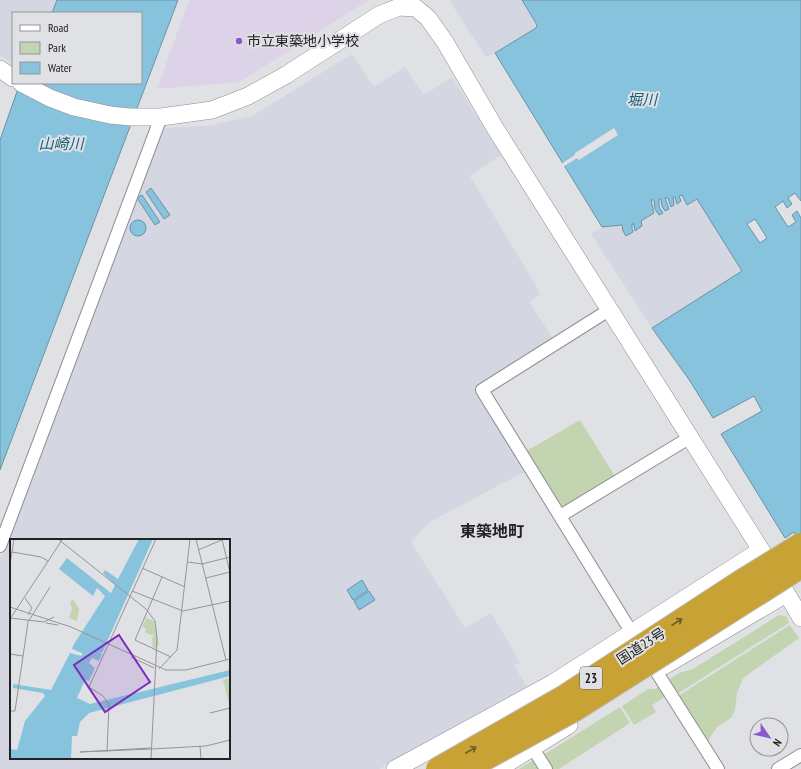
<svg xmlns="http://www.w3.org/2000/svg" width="801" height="769" viewBox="0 0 801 769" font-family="'PT Sans Narrow','Noto Sans JP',sans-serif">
  <rect width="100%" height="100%" fill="#e0e1e5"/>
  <!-- built -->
  <g fill="#d4d6e1" fill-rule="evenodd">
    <polygon points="0,0 57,0 52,13 13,13 13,64 0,55"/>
    <polygon points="449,0 522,0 537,25 536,28 495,53 486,57"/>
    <path d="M352 54 374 87 405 67 424 95 452 77 501 155 470 176 541 294 529 302 554 340 475 389 526 471 428 523 411 542 465 628 491 613 520 662 514 666 528 688 379 769H0V558L162 128 207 126 252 116ZM11 540H229V758H11Z"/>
    <polygon points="682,195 683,200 697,198 742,271 652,328 591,234 602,227 623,225 623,231 626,236 632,229 632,224 641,224 641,221 654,213 651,201 654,200 655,209 662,213 659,207 658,199 661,199 662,206 668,209 665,198 668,198 669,203 674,205 672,197"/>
  </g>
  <!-- education -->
  <polygon fill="#ddd3e8" points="189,0 369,0 240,82 157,89"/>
  <!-- green -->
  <g fill="#c2d4b0">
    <polygon points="580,420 616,478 560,511 525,452"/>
    <polygon points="779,615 787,617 789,623 677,694 668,680 679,673 693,669"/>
    <polygon points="790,625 799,638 743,678 737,693 735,710 731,718 717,727 706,744 678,696"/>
    <polygon points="659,686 665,697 652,705 656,712 634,725 622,706 648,689 655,689"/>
    <polygon points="620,707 630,723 559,769 551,769 542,756"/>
    <polygon points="535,759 541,769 519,769"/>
  </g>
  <!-- water -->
  <g fill="#88c3dd" stroke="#6993a5" fill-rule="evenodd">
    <polygon points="57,0 178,0 0,470 0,140 20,83 141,83 141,13 52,13"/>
    <path d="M522 0H801V201L795 193 788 198 792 204 787 208 783 201 775 207 788 227 796 222 792 215 797 211 801 218V543L794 532 785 538 721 434 762 411 754 396 713 418 690 381 652 328 742 271 697 199 687 205 682 195 679 196 681 201 677 204 675 197H673L674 205 671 207 668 198H665L669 209 665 211 662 206 661 199H659V207L663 213 659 215 655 209 654 200H651L654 213 641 221 642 226 635 231 634 224H632V229L633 232 626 236 623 231 622 225 602 227 495 53 536 28 537 25ZM755 219 767 238 760 243 747 224Z"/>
    <polygon points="151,188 170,215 164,219 146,192"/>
    <polygon points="142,195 160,222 155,225 137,198"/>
    <circle cx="138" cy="228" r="8"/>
    <polygon points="362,580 368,590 353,600 347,590"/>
    <polygon points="369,591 375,600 359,610 354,601"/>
  </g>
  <!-- pier -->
  <polygon fill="#e0e1e5" points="614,128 618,135 579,160 577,158 563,167 561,164 575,155 575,153"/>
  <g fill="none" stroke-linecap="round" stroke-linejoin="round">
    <defs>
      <g id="street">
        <polyline points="609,310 482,390 632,633"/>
        <polyline points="560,516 689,438"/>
        <polyline points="0,546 161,117"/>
        <polyline points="656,671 718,769"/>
        <polyline points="532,747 546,769"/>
        <polyline points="778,769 801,755"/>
      </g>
      <g id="secondary">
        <polyline points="0,69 13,78"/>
        <polyline points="21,83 50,98 74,107 110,115 130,117 161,117 212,110 248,96 286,75 379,15 399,7 416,8 428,18 445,42 495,128 761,550 801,618"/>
        <polyline points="664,666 786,594"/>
        <polyline points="395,769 553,683 761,550"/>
        <polyline points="498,769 569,725"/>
      </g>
    </defs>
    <!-- street casing -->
    <use href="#street" stroke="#8d8e91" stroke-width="14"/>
    <!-- secondary casing -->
    <use href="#secondary" stroke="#8d8e91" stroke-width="18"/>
    <!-- street -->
    <use href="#street" stroke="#fff" stroke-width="12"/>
    <!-- secondary -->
    <use href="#secondary" stroke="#fff" stroke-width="17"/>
    <defs>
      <g id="highway-bridge">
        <polyline points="437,769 563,697 741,581 801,544"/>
        <polyline points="467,769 575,710 801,567"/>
      </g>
    </defs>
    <!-- highway-bridge casing -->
    <use href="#highway-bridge" stroke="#bdbdbd" stroke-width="24" stroke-linecap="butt"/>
    <!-- highway-bridge -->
    <use href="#highway-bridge" stroke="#c9a236" stroke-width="22"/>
  </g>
  <!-- one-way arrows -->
  <defs><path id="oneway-shaft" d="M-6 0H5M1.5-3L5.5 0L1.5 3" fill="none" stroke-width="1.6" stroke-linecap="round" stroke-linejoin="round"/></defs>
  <g stroke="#6d5c2c">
    <use href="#oneway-shaft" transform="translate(677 622) rotate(-33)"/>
    <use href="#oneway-shaft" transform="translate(471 750) rotate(-30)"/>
  </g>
  <!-- markers -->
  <circle fill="#8a59d2" stroke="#e0e1e5" stroke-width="1.5" cx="239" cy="41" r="4"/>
  <g text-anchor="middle" stroke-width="4" stroke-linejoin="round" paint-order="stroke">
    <!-- shield labels -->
    <rect fill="#e0e1e5" stroke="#5b5b5d" stroke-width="1" x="580" y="667" width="22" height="22" rx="3"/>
    <g font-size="13" font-weight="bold" fill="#222223">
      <text x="591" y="683">23</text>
    </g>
    <!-- poi labels -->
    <g font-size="14" fill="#222223" stroke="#e0e1e5" text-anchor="start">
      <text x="247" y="46">市立東築地小学校</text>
    </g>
    <!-- street labels -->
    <g font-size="14" fill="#222223" stroke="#e0e1e5">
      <text transform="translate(641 646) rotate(-33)" y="5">国道23号</text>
    </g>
    <!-- water labels -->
    <g font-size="15" font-style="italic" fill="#15607b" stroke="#e0e1e5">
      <text x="642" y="105">堀川</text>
      <text x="61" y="149">山崎川</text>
    </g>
    <!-- quarter labels -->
    <g font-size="16" font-weight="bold" fill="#222223" stroke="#e0e1e5">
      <text x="492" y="537">東築地町</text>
    </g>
  </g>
  <!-- overview -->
  <g transform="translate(10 539)">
    <rect width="220" height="220" fill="#e0e1e5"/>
    <path d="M63 60 69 70 67 82 59 79 62 70 60 63ZM136 79 144 82 149 106 143 110 142 99 145 97 135 94 136 89 132 88ZM220 139V169L213 141Z" fill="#c2d4b0"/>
    <path d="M129 0H143L92 114 89 113 92 115 89 122 82 119 79 124 85 129 79 142 75 141 67 159 80 165 220 131V137L79 174 70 183 67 197H62L61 220H0V210L7 211 15 182 35 157 33 154 3 149V145L41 151 60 114 72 117V114L62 110 64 105 95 57 87 49 83 57 49 30 57 19 101 54 105 46 93 34 95 31 108 40Z" fill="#88c3dd"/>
    <path fill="none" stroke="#949597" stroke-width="1" d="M48 0 136 70 145 82 147 99 141 220M186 0 216 121M212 0 220 34M188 11 214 0M2 13 31 18 38 22M178 23 192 25 220 18M0 25 4 0M132 29 175 48M152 38 125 101 161 118M196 39 220 33M122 52 173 72 220 62M15 59 22 69 18 76M0 68 61 88 156 131H176L220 120M0 79 34 83 44 78M0 80 52 1M36 84 48 86M0 115 13 117M121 118 144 129M149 130 167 111 180 0M0 172H5L18 83 40 48M200 174 220 169M190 207 191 220M141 210 70 213 141 209M141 210 196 207 220 201M97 213 99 165 93 157 79 148 146 0"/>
    <path fill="#7b2cbf" fill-opacity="0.15" stroke="#7b2cbf" stroke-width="2" d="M109 96 140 143 95 173 64 126Z"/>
    <rect width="220" height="220" fill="none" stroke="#222223" stroke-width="2"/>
  </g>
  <!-- legend -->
  <rect x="12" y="12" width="130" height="72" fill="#e0e1e5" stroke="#949597"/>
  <rect x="20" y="25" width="20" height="6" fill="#ffffff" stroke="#949597"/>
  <text x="48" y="32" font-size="12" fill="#222223">Road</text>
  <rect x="20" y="42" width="20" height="12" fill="#c2d4b0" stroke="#949597"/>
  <text x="48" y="52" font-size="12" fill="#222223">Park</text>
  <rect x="20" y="62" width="20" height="12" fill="#88c3dd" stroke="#949597"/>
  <text x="48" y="72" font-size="12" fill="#222223">Water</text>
  <!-- north arrow -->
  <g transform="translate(769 737) rotate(124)"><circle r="19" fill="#e0e1e5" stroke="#949597"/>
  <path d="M0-3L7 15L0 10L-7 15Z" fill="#8a59d2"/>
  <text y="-6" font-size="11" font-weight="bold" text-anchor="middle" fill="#222223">N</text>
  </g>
</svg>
